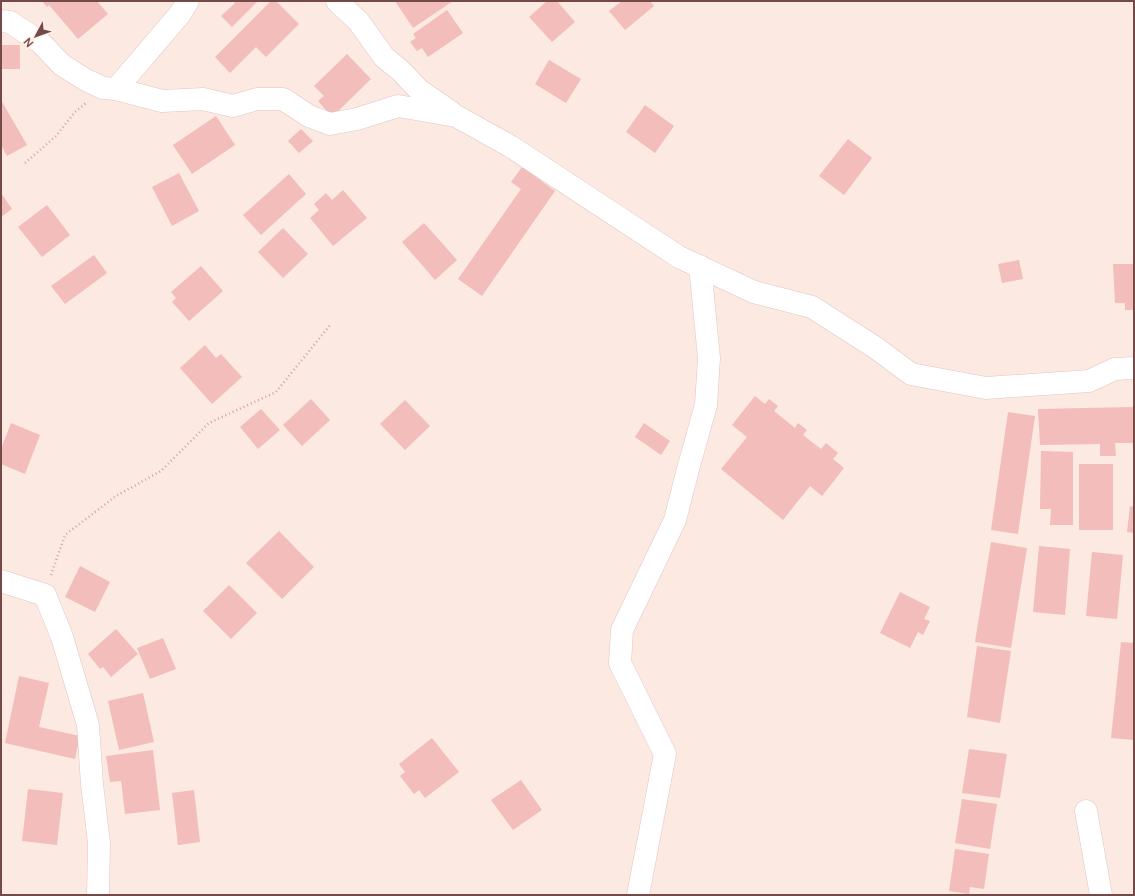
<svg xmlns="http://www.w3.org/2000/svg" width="1135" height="896" viewBox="0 0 1135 896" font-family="Manrope,sans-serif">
  <rect width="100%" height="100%" fill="#fce9e2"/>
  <!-- building -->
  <g fill="#f2bdba">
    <polygon points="42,1 97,1 108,14 78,39 49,5 47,7"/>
    <polygon points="233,1 258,1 232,27 221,16 235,3"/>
    <polygon points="271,1 276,1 299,24 266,57 256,47 230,73 215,57"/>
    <polygon points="395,1 453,1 413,28"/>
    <polygon points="547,1 557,1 575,22 552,42 529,17"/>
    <polygon points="622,1 650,1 654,6 625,30 609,11"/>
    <polygon points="447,10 463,33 428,57 422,48 417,51 410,42 416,38 413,34"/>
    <rect x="1" y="45" width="19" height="24"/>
    <polygon points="347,54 371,79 332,117 318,101 324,96 314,86"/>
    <polygon points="549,60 581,79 566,103 535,84"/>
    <polygon points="1,100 27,145 7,156 1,145"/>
    <polygon points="645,105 674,126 655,153 626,132"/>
    <polygon points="216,116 235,145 192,174 173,145"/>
    <polygon points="301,129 313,141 299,153 288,141"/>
    <polygon points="848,139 872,158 844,195 819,176"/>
    <polygon points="522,167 555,191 482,296 458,279 521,189 511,182"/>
    <polygon points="179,173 199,211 172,226 152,187"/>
    <polygon points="289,174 306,194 261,235 243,215"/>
    <polygon points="343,190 367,218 333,246 310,218 319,210 314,204 326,193 332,200"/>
    <polygon points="1,193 12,209 1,217"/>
    <polygon points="47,205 70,235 42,257 18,227"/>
    <polygon points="424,223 457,260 435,280 402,242"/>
    <polygon points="283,228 308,254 283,278 258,252"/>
    <polygon points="94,255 107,273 65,304 51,286"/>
    <polygon points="1019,260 1023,279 1002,283 998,264"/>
    <polygon points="1113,264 1134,264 1134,310 1125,310 1125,303 1115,303"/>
    <polygon points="201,266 223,291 189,321 172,302 176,298 171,292"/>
    <polygon points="205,345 216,358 221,354 242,377 212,404 180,368"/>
    <polygon points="755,396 765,404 769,399 778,406 774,411 795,428 798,423 807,430 803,435 821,449 826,443 838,453 833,459 844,468 822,496 810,486 783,520 721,469 747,437 732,425"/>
    <polygon points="311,399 330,420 302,446 283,425"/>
    <polygon points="405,400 430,426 405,450 380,424"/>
    <polygon points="1134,407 1134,443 1115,443 1116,456 1100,456 1100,444 1040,445 1038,409"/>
    <polygon points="261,409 280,430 258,449 240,427"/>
    <polygon points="1008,412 1035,416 1018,534 991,530"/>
    <polygon points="11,423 40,435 25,474 1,464 1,449"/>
    <polygon points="644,423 670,441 661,455 635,437"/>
    <polygon points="1041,451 1073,452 1073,525 1050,525 1051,509 1040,509"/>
    <rect x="1079" y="464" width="34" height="66"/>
    <polygon points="1130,506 1134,507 1134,533 1127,532"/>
    <polygon points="279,531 314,567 282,599 246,563"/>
    <polygon points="991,542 1027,548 1011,648 975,642"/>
    <polygon points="1039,546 1070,549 1065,615 1033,612"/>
    <polygon points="1092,552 1123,555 1117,619 1086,616"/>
    <polygon points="80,566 110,582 95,612 65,597"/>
    <polygon points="229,585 257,613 231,639 203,611"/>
    <polygon points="900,592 930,607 924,619 930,621 923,635 918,632 910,648 880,633"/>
    <polygon points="116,629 138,654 111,677 103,667 100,669 88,654"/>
    <polygon points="163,638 176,669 150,679 137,648"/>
    <polygon points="1121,642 1134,643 1134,740 1111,738"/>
    <polygon points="977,646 1011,651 1000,723 967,717"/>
    <polygon points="19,676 49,683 39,727 80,736 75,759 5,743"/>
    <polygon points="143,693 154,742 119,750 108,701"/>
    <polygon points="432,738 459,772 425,798 419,790 414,794 400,776 405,772 399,764"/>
    <polygon points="969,749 1007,754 1000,798 962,793"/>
    <polygon points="153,750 160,810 125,814 121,781 110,782 106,756"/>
    <polygon points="521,780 542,810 513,830 491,800"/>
    <polygon points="28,789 63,793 57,845 22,841"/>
    <polygon points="194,790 200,842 178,845 172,793"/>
    <polygon points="962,799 997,804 990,849 955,843"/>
    <polygon points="955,849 989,854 984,889 970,887 969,894 949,891"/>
  </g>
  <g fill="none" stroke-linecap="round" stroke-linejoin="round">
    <defs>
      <g id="minor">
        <polyline points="337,1 359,22 384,57 401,71 419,90 451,112"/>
        <polyline points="1,21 10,22 40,42 62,65 86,80 103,88 116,89 162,101 203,99 233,106 257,99 283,99 309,116 330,124 357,119 398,106 456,116 510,146 679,257 754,292 812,307 876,348 911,374 986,388 1089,381 1115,369 1134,368"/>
        <polyline points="116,89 180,14 188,1"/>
        <polyline points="1,581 45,595 62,637 88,725 92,784 99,843 98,895"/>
        <polyline points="1086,811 1101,895"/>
        <polyline points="638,895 665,754 620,663 622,630 675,520 688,469 706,405 709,358 700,266"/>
      </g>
    </defs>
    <!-- minor casing -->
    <use href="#minor" stroke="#e2c5c1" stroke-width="23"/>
    <!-- path -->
    <g stroke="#d6a09d" stroke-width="2.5" stroke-dasharray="1 3" stroke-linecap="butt">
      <polyline points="25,163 56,136 75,112 86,103"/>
      <polyline points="51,575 65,535 116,496 161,471 209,423 276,392 331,324"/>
    </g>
    <!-- minor -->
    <use href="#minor" stroke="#fff" stroke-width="22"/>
  </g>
  <!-- border -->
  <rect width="1135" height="896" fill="none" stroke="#744a49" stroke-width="4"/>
  <!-- north arrow -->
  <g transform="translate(36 36) rotate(229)" stroke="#ffefe8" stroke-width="3" paint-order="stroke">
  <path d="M0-3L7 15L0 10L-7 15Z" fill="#744a49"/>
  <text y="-6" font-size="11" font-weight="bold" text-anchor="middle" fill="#744a49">N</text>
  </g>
</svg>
